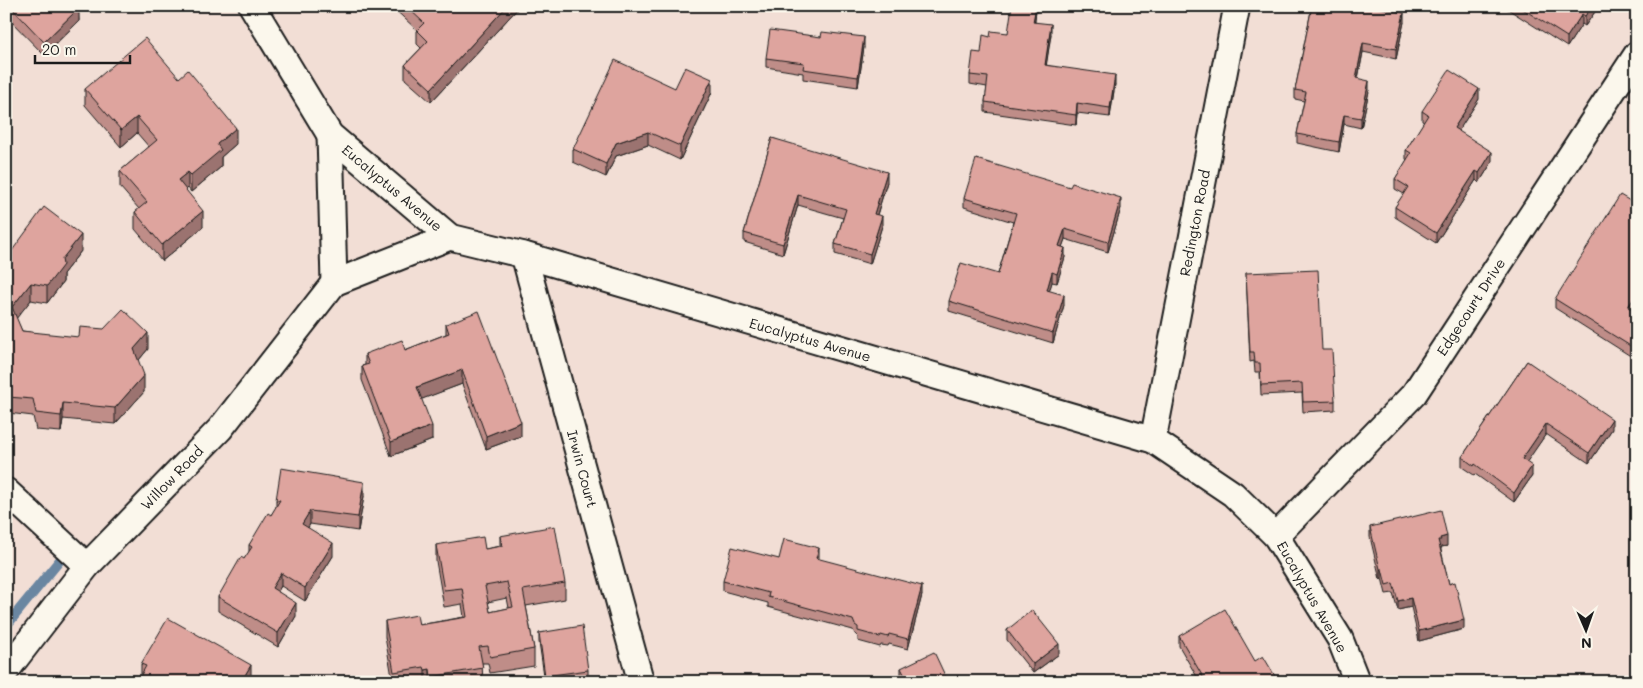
<svg xmlns="http://www.w3.org/2000/svg" width="1643" height="688" viewBox="0 0 1643 688" font-family="Mali,sans-serif">
  <rect width="100%" height="100%" fill="#f2ded5"/>
  <filter id="ink" filterUnits="userSpaceOnUse"><feTurbulence type="fractalNoise" baseFrequency=".02" numOctaves="2"/><feDisplacementMap in="SourceGraphic" scale="10" xChannelSelector="R" yChannelSelector="G"/><feConvolveMatrix kernelMatrix="1 2 1 2 8 2 1 2 1" color-interpolation-filters="sRGB"/></filter>
  <g filter="url(#ink)">
    <g fill="none" stroke-linecap="round" stroke-linejoin="round">
      <!-- stream -->
      <polyline stroke="#6b86a1" stroke-width="10" points="6,626 60,560"/>
      <defs>
        <g id="street">
          <polyline points="252,6 330,135 450,237 524,255 1153,440 1233,494 1276,536 1340,639 1357,682"/>
          <polyline points="330,135 334,283"/>
          <polyline points="524,255 641,682"/>
          <polyline points="1153,440 1237,6"/>
          <polyline points="6,491 87,566"/>
          <polyline points="1276,536 1414,394 1637,54"/>
          <polyline points="6,671 87,566 220,429 334,283 450,237"/>
        </g>
      </defs>
      <!-- street casing -->
      <use href="#street" stroke="#1c1c1c" stroke-width="29"/>
      <!-- street -->
      <use href="#street" stroke="#fbf7ec" stroke-width="25"/>
    </g>
    <!-- wall -->
    <g fill="#bf8d88" stroke="#1c1c1c" fill-rule="evenodd">
      <polygon points="6,6 78,6 79,21 44,55 6,16"/>
      <polygon points="391,6 520,6 431,102 405,79 405,65 421,48 417,44 417,30"/>
      <polygon points="1036,6 1035,22 1051,34 1046,65 1115,84 1110,117 1077,113 1076,125 985,112 985,102 987,87 970,84 970,75 981,53 1008,33"/>
      <polygon points="1312,6 1404,22 1396,59 1363,52 1358,79 1369,91 1361,128 1344,124 1339,152 1297,143 1297,134 1304,101 1295,99 1295,90"/>
      <polygon points="1503,6 1599,6 1585,26 1582,24 1567,47"/>
      <polygon points="821,37 864,47 858,87 803,79 803,73 766,67 766,58"/>
      <polygon points="675,88 712,92 680,160 648,145 616,156 606,177 573,162 573,149"/>
      <polygon points="85,89 236,144 221,157 221,167 191,192 188,188 186,190 203,227 162,261 135,229 135,212 139,209 120,187 120,171 149,147 137,133 121,147 85,105"/>
      <polygon points="1479,99 1458,131 1492,162 1479,183 1476,180 1436,243 1395,217 1395,207 1404,194 1395,189 1395,179 1407,160 1406,159 1406,150 1424,122 1422,121 1422,111"/>
      <polygon points="772,138 887,182 877,215 882,226 870,264 835,254 835,244 843,218 798,205 783,254 744,242 744,233"/>
      <polygon points="964,198 1121,208 1108,252 1065,239 1062,247 1065,257 1057,283 1052,282 1049,291 1064,305 1053,343 949,311 949,301 998,274 1013,222 964,207"/>
      <polygon points="81,251 63,274 63,282 47,303 31,300 16,318 22,331 148,349 138,361 144,392 115,424 63,419 61,432 36,430 33,416 8,413 8,408 6,408 6,259"/>
      <polygon points="1246,273 1322,350 1335,401 1335,410 1303,412 1302,393 1261,395 1260,372 1255,372 1254,361 1250,362"/>
      <polygon points="1555,299 1632,309 1632,357 1555,308"/>
      <polygon points="446,324 521,436 486,449 462,384 421,399 432,440 391,456 362,380 362,366 365,365 365,354 405,350 446,334"/>
      <polygon points="1527,361 1612,429 1589,463 1546,434 1526,462 1532,476 1514,502 1475,474 1474,475 1462,467 1462,457"/>
      <polygon points="364,496 358,531 310,524 308,528 333,556 305,601 281,586 278,591 296,616 278,647 218,611 218,597 249,552 249,545 276,508 276,500"/>
      <polygon points="1370,527 1447,546 1441,547 1441,550 1449,584 1464,629 1419,641 1411,607 1398,610 1393,593 1386,594 1382,578 1380,579 1370,537"/>
      <path d="M500 536 565 583V599L526 606 534 649V666L490 673 488 663H482L483 682H393L385 637V621L419 625 464 617 462 604 444 607 436 561V545L485 549 500 546ZM507 598 509 608 490 612 488 602Z"/>
      <polygon points="779,559 922,595 908,649 889,644 888,646 881,645 880,647 858,641 858,637 855,634 853,630 768,607 768,603 723,591 723,581"/>
      <polygon points="1007,630 1059,654 1033,673 1007,640"/>
      <polygon points="539,633 588,670 588,679 573,682 545,682 539,642"/>
      <polygon points="1179,636 1255,661 1278,682 1200,682 1179,646"/>
      <polygon points="141,664 251,679 141,674"/>
      <polygon points="901,668 948,682 903,682 901,678"/>
    </g>
    <!-- shaded-wall -->
    <g fill="#9b736f" stroke="#1c1c1c">
      <polygon points="507,6 520,6 431,102 431,89"/>
      <polygon points="1036,6 1036,12 1033,31 1033,22"/>
      <polygon points="1592,6 1599,6 1585,26 1585,16"/>
      <polygon points="79,8 79,21 44,55 44,42"/>
      <polygon points="1404,13 1404,22 1396,59 1396,49"/>
      <polygon points="1582,14 1582,24 1567,47 1567,37"/>
      <polygon points="1051,24 1051,34 1045,74 1045,65"/>
      <polygon points="864,37 864,47 858,87 858,77"/>
      <polygon points="1363,43 1363,52 1356,88 1356,78"/>
      <polygon points="1115,75 1115,84 1110,117 1110,108"/>
      <polygon points="712,79 712,92 680,160 680,146"/>
      <polygon points="1369,81 1369,91 1361,128 1361,118"/>
      <polygon points="1479,89 1479,99 1454,138 1454,128"/>
      <polygon points="1077,103 1077,113 1076,125 1076,115"/>
      <polygon points="1344,115 1344,124 1339,152 1339,142"/>
      <polygon points="137,117 137,133 121,147 121,130"/>
      <polygon points="236,128 236,144 221,157 221,167 191,192 191,175 217,144"/>
      <polygon points="648,132 648,145 616,156 606,177 606,164 616,143"/>
      <polygon points="1492,152 1492,162 1479,183 1479,173"/>
      <polygon points="1476,171 1476,180 1436,243 1436,233"/>
      <polygon points="188,172 188,188 178,197 178,180"/>
      <polygon points="887,172 887,182 874,224 874,214"/>
      <polygon points="798,195 798,205 783,254 783,244"/>
      <polygon points="1121,198 1121,208 1108,252 1108,242"/>
      <polygon points="203,211 203,227 162,261 162,245"/>
      <polygon points="882,216 882,226 870,264 870,254"/>
      <polygon points="1065,229 1065,239 1059,256 1059,246"/>
      <polygon points="81,235 81,251 63,274 63,282 47,303 47,286 62,259"/>
      <polygon points="1065,248 1065,257 1057,283 1057,274"/>
      <polygon points="1052,272 1052,282 1047,300 1047,290"/>
      <polygon points="31,283 31,300 12,324 12,307"/>
      <polygon points="1637,293 1637,303 1628,316 1628,307"/>
      <polygon points="1064,295 1064,305 1053,343 1053,333"/>
      <polygon points="148,333 148,349 134,366 134,349"/>
      <polygon points="1637,339 1637,348 1632,357 1632,347"/>
      <polygon points="462,370 462,384 417,401 417,387"/>
      <polygon points="144,375 144,392 115,424 115,408"/>
      <polygon points="63,403 63,419 61,432 61,416"/>
      <polygon points="1612,419 1612,429 1589,463 1589,453"/>
      <polygon points="521,422 521,436 486,449 486,436"/>
      <polygon points="1546,424 1546,434 1522,469 1522,459"/>
      <polygon points="432,426 432,440 391,456 391,442"/>
      <polygon points="1532,466 1532,476 1514,502 1514,493"/>
      <polygon points="364,482 364,496 358,531 358,517"/>
      <polygon points="310,511 310,524 302,537 302,524"/>
      <polygon points="1447,536 1447,546 1441,547 1441,549 1438,550 1438,540 1440,538"/>
      <polygon points="333,543 333,556 305,601 305,588"/>
      <polygon points="819,548 819,558 816,568 816,558"/>
      <polygon points="1380,569 1382,569 1382,578 1380,579"/>
      <polygon points="281,573 281,586 272,601 272,588"/>
      <polygon points="922,586 922,595 908,649 908,639"/>
      <polygon points="1411,598 1411,607 1398,610 1398,601"/>
      <polygon points="296,603 296,616 278,647 278,633"/>
      <polygon points="1464,620 1464,629 1419,641 1419,631"/>
      <polygon points="1059,644 1059,654 1033,673 1033,664"/>
      <polygon points="251,665 251,679 249,682 241,682"/>
      <polygon points="430,669 430,682 425,682 425,670"/>
    </g>
    <!-- building -->
    <g fill="#dea49e" stroke="#1c1c1c" fill-rule="evenodd">
      <polygon points="10,6 78,6 79,8 44,42"/>
      <polygon points="406,6 507,6 431,89 405,65 428,41 417,30 424,23"/>
      <polygon points="1012,6 1036,6 1033,22 1051,24 1045,65 1115,75 1110,108 1077,103 1076,115 985,102 988,77 970,75 973,52 981,53 983,35 990,37 991,31 1008,33"/>
      <polygon points="1312,6 1371,6 1404,13 1396,49 1363,43 1356,78 1369,81 1361,118 1344,115 1339,142 1297,134 1306,92 1295,90"/>
      <polygon points="1518,6 1592,6 1585,16 1582,14 1567,37"/>
      <polygon points="770,30 821,37 822,32 864,37 858,77 803,69 804,63 766,58"/>
      <polygon points="145,38 179,78 188,70 236,128 217,144 221,150 191,175 188,172 178,180 203,211 162,245 135,212 147,202 120,171 157,140 137,117 121,130 85,89"/>
      <polygon points="615,60 675,88 685,67 712,79 680,146 648,132 616,143 606,164 573,149"/>
      <polygon points="1449,70 1479,89 1454,128 1492,152 1479,173 1476,171 1436,233 1395,207 1408,187 1395,179 1411,153 1406,150 1428,115 1422,111"/>
      <polygon points="772,138 887,172 874,214 882,216 870,254 835,244 846,209 798,195 783,244 744,233"/>
      <polygon points="976,159 1070,187 1072,183 1121,198 1108,242 1065,229 1059,246 1065,248 1057,274 1052,272 1047,290 1064,295 1053,333 949,301 961,263 998,274 1016,213 964,198"/>
      <polygon points="1620,195 1637,205 1637,293 1628,307 1637,312 1637,339 1632,347 1555,299"/>
      <polygon points="44,207 81,235 62,259 63,265 47,286 31,283 12,307 22,331 79,337 80,327 104,329 123,309 148,333 134,349 144,375 115,408 63,403 61,416 36,413 33,399 8,397 9,392 6,392 6,259"/>
      <polygon points="1318,270 1322,350 1332,350 1335,401 1303,402 1302,383 1261,385 1260,363 1255,363 1254,352 1250,352 1246,273"/>
      <polygon points="479,311 521,422 486,436 462,370 417,387 432,426 391,442 362,366 369,364 365,354 402,340 405,350 449,333 446,324"/>
      <polygon points="1527,361 1612,419 1589,453 1546,424 1522,459 1532,466 1514,493 1475,464 1474,466 1462,457"/>
      <polygon points="281,468 364,482 358,517 310,511 302,524 333,543 305,588 281,573 272,588 296,603 278,633 218,597 241,557 244,559 252,547 249,545 268,513 271,515 280,500 276,500"/>
      <polygon points="1441,510 1447,536 1440,538 1441,540 1438,540 1449,584 1455,582 1464,620 1419,631 1411,598 1398,601 1393,583 1386,585 1382,569 1380,569 1370,527"/>
      <path d="M555 526 565 583 523 590 534 649 490 657 488 646 479 647 483 668 431 677 430 669 425 670 424 667 394 672 385 621 417 615 419 625 467 617 462 588 444 590 436 545 483 537 485 549 502 546 500 536ZM507 582 513 607 490 612 485 586Z"/>
      <polygon points="784,539 819,548 816,558 922,586 908,639 889,634 888,637 881,635 880,637 858,631 858,627 855,625 853,620 768,597 769,593 723,581 732,547 779,559"/>
      <polygon points="1225,609 1255,661 1263,656 1278,681 1206,682 1179,636"/>
      <polygon points="1032,610 1059,644 1033,664 1007,630"/>
      <polygon points="168,618 251,665 241,682 137,682 146,666 141,664"/>
      <polygon points="582,626 588,670 545,676 539,633"/>
      <polygon points="934,652 948,682 908,682 901,668"/>
    </g>
  </g>
  <g text-anchor="middle" stroke-width="4" stroke-linejoin="round" paint-order="stroke">
    <!-- street labels -->
    <g font-size="14" fill="#1c1c1c" stroke="#fbf7ec">
      <text transform="translate(392 188) rotate(40)" y="5">Eucalyptus Avenue</text>
      <text transform="translate(1195 223) rotate(-79)" y="5">Redington Road</text>
      <text transform="translate(1471 307) rotate(-57)" y="5">Edgecourt Drive</text>
      <text transform="translate(810 340) rotate(16)" y="5">Eucalyptus Avenue</text>
      <text transform="translate(582 469) rotate(75)" y="5">Irwin Court</text>
      <text transform="translate(172 478) rotate(-46)" y="5">Willow Road</text>
      <text transform="translate(1312 597) rotate(60)" y="5">Eucalyptus Avenue</text>
    </g>
  </g>
  <!-- margin -->
  <rect width="1643" height="688" fill="none" stroke="#fbf7ec" stroke-width="25"/>
  <rect x="12" y="12" width="1618" height="663" fill="none" stroke="#1c1c1c" stroke-width="2" filter="url(#ink)"/>
  <!-- north arrow -->
  <g transform="translate(1586 630) rotate(178)" stroke="#fbf7ec" stroke-width="4" paint-order="stroke">
  <path d="M0-4L9 19L0 12L-9 19Z" fill="#1c1c1c"/>
  <text y="-8" font-size="14" font-weight="bold" text-anchor="middle" fill="#1c1c1c">N</text>
  </g>
  <!-- scale -->
  <path d="M35 55v8h95v-8" fill="none" stroke="#1c1c1c" stroke-width="2.5"/>
  <text x="42" y="55" font-size="15" fill="#1c1c1c" stroke="#fbf7ec" stroke-width="4" paint-order="stroke">20 m</text>
</svg>
